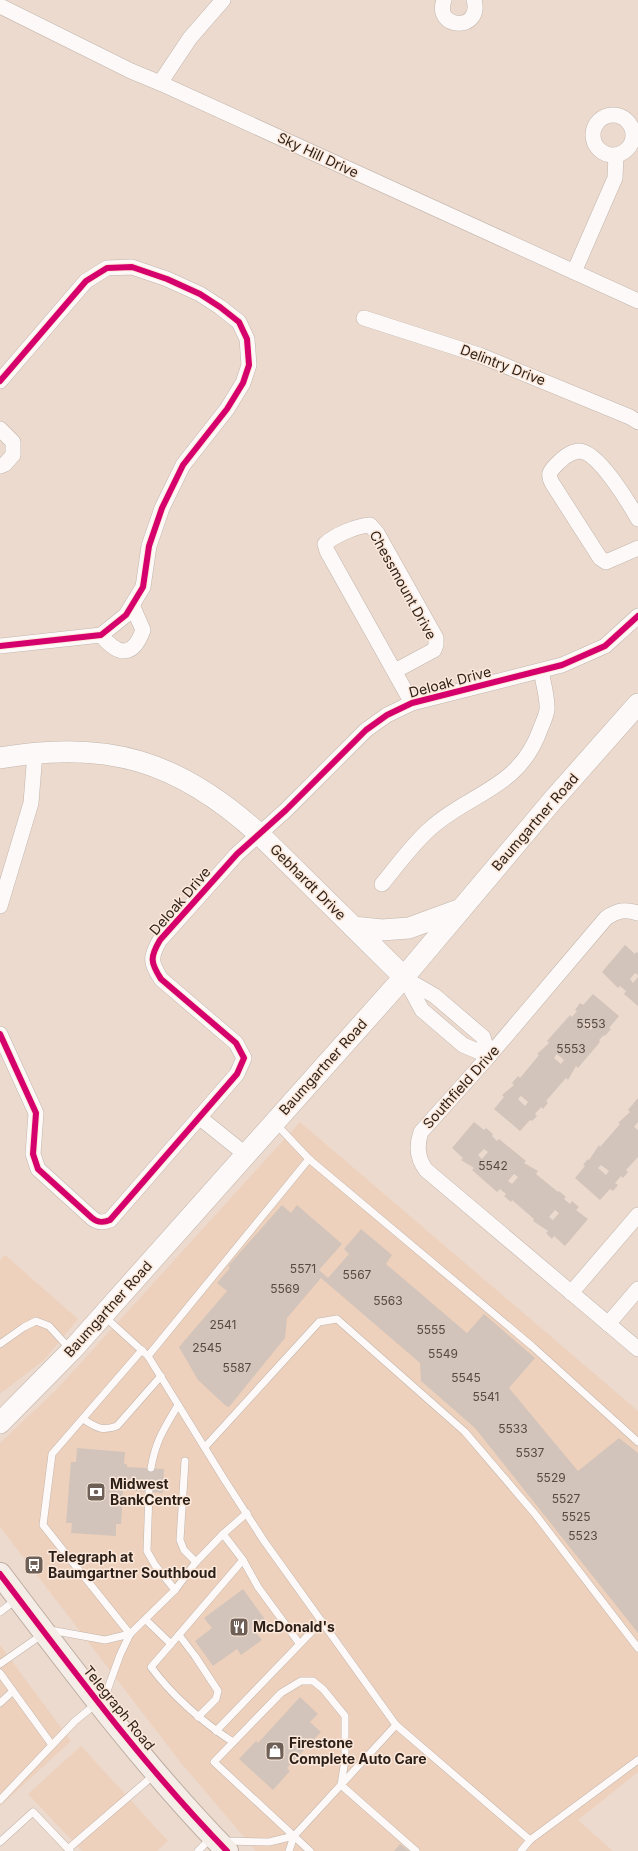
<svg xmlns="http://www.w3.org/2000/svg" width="638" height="1851" viewBox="0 0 638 1851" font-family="Inter,sans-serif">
  <rect width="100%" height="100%" fill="#ecdace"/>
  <!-- built -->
  <g fill="#eed1bc">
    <polygon points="300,1122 638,1411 638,1772 578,1820 613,1851 256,1851 181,1763 0,1527 0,1443 57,1389"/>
    <polygon points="5,1255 78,1319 44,1360 0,1394 0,1260"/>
    <polygon points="0,1645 71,1741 0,1806"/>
    <polygon points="81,1746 168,1841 157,1851 82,1851 28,1794"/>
  </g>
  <!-- building -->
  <g fill="#d2c4ba" fill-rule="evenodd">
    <polygon points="625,945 635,954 636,952 638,953 638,975 635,973 630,979 633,983 638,977 638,1006 624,994 626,991 620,986 618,988 602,972"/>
    <path d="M593 994 619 1016 609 1028 611 1029 605 1036 604 1035 599 1040 600 1042 578 1068 576 1066 568 1080 566 1078 546 1101 548 1103 543 1109 541 1107 535 1114 537 1116 532 1121 530 1120 520 1131 494 1109 504 1097 502 1095 514 1085 512 1083 518 1076 520 1078 539 1055 537 1054 549 1043 547 1041 570 1015 572 1017 577 1011 575 1010 580 1003 583 1005ZM586 1020 594 1026 591 1030 583 1024ZM557 1054 564 1060 561 1064 554 1058ZM521 1096 528 1102 525 1106 518 1099Z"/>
    <path d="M638 1098V1122L634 1127 638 1130V1157L626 1170 628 1172 623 1178 621 1176 615 1183 618 1185 613 1191 610 1189 600 1200 575 1178 585 1166 583 1165 588 1159 589 1160 599 1145 600 1147 620 1124 618 1123 630 1112 628 1110ZM601 1165 609 1171 606 1175 598 1168Z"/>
    <path d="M474 1122 484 1130 486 1128 493 1134 492 1136 497 1141 499 1139 526 1161 524 1163 538 1171 536 1174 558 1192 559 1191 566 1197 564 1199 570 1204 572 1201 579 1207 576 1210 588 1219 565 1246 554 1236 552 1239 546 1233 548 1231 533 1221 534 1219 512 1200 511 1202 504 1196 506 1194 500 1189 497 1192 472 1170 474 1168 461 1160 463 1158 452 1148ZM484 1149 488 1152 482 1159 478 1155ZM514 1174 518 1177 512 1184 508 1181ZM555 1210 559 1213 553 1220 549 1217Z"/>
    <polygon points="282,1205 291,1213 297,1205 342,1244 319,1270 328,1278 349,1254 344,1249 361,1229 392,1255 386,1264 467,1333 484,1314 535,1358 509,1388 578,1471 619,1438 638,1453 638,1633 475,1428 421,1381 420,1363 321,1278 287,1318 285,1338 229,1407 226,1406 198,1380 179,1347 227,1291 217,1283 230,1268 228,1266"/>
    <polygon points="77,1448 125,1452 124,1464 127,1464 127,1467 164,1469 163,1493 123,1490 121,1524 116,1524 116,1536 71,1533 72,1523 66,1523 71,1462 76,1462"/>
    <polygon points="243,1589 269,1625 257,1634 262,1640 241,1655 237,1649 213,1666 195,1641 212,1628 204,1618"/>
    <polygon points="300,1697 318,1714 310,1722 321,1732 287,1768 290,1771 273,1790 239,1759 256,1741 258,1743"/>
    <polygon points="400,1844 409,1851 394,1851"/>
  </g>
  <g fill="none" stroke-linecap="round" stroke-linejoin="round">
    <defs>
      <g id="lane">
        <polyline points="276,1124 309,1159 532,1346 638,1442"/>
        <polyline points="105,1317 148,1356 224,1479 264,1541 396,1725 530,1840"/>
        <polyline points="0,1344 24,1327 36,1321 49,1326 70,1349"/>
        <polyline points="148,1356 309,1159"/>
        <path d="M83 1419C96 1427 101 1432 117 1426L161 1376"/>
        <polyline points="205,1447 319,1322 337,1319 465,1432 535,1514 638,1648"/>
        <polyline points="185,1461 180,1540 184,1550 196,1562"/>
        <path d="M151 1468C156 1440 164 1429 178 1405"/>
        <polyline points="149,1492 147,1551 155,1565 175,1590"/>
        <polyline points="243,1560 258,1587 299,1643"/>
        <polyline points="0,1612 17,1599"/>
        <polyline points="146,1620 171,1644 243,1560 223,1534"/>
        <polyline points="50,1630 105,1640 130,1634"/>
        <polyline points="130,1634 43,1525 52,1454 142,1350"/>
        <polyline points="179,1635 195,1656 218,1691 216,1699 198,1717"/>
        <path d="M171 1644 151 1667C174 1698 201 1721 233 1742"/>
        <polyline points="0,1664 43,1634"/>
        <polyline points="0,1673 52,1745"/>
        <polyline points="103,1702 120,1655 130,1634 175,1590 196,1562 223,1534 247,1513"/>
        <polyline points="0,1703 13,1691"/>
        <polyline points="216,1731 322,1621"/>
        <polyline points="0,1800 75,1721 96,1704"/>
        <polyline points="225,1841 269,1842 294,1836"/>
        <polyline points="0,1842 33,1812 70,1851"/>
        <polyline points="68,1849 155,1774"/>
        <polyline points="198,1851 211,1838"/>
        <polyline points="289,1851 294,1836 396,1725"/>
        <polyline points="310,1851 214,1762 281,1693 301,1681 313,1681 323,1689 345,1716 345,1760 341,1785 416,1851"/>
        <polyline points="521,1851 530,1840 638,1760"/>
      </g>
      <g id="street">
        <path d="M444 0C433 30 483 32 474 0"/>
        <polyline points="0,6 131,71 160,83 638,301"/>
        <polyline points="160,83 190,38 223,0"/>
        <circle cx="613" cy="135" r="20"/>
        <polyline points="574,272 615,178 616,155"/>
        <polyline points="364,318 479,355 630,417 638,422"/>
        <polyline points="0,381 86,281 107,268 132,267 167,279 200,294 220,307 239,322 247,339 249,365 243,383 227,409 183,465 162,508 149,546 143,587 126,615 101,635 0,646"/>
        <polyline points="0,429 13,442 13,455 5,464 0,466"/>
        <path d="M638 519C629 503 598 451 579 451 569 452 562 459 556 465 549 472 548 475 552 483L600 558 606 562 638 548"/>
        <path d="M101 635C118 656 133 658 143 630L132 605"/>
        <path d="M395 671 434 650 436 645V638L377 533 370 525C356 526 335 535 325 544L327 551 412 703"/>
        <path d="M382 884C398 865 413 843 432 827 472 792 519 788 540 730 542 724 546 717 547 710 548 700 543 681 541 671"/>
        <polyline points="0,906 31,803 35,753"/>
        <path d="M638 913C625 909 618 910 606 918L489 1056 421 1132C416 1146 417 1158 426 1170L638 1349"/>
        <polyline points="404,977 422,1010 463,1045 489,1056"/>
        <polyline points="404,978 435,996 483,1037 489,1056"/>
        <path d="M0 1034 36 1113 33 1154 38 1169 92 1218C98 1223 103 1223 110 1220L237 1074 244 1058 236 1043 161 979C150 962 150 957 160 940L237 854 286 810 366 730 387 715 412 703 562 665 605 646 638 616"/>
        <polyline points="199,1117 245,1154"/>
        <polyline points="571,1293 638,1215"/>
        <polyline points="608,1324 638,1289"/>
      </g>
      <g id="secondary">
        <path d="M0 758C107 739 179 761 259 834L404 977"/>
        <polyline points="353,927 382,930 409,928 461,909"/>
        <polyline points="0,1423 72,1350 404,977 553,800 638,704"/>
      </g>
      <path id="primary" d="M0 1574C72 1669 144 1766 227 1851"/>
    </defs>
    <!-- lane casing -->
    <use href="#lane" stroke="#c2b5ab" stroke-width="8"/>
    <!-- street casing -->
    <use href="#street" stroke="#c2b5ab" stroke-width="16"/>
    <!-- secondary casing -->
    <use href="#secondary" stroke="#c2b5ab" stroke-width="22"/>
    <!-- primary casing -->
    <use href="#primary" stroke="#beada1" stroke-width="24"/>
    <!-- lane -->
    <use href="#lane" stroke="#fcf9f8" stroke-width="7"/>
    <!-- street -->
    <use href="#street" stroke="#fcf9f8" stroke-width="15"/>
    <!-- secondary -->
    <use href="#secondary" stroke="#fcf9f8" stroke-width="21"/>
    <!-- primary -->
    <use href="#primary" stroke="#f4ede8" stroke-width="22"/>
    <defs>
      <g id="cycleway">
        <polyline points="0,381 86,281 107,268 132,267 167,279 200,294 220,307 239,322 247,339 249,365 243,383 227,409 183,465 162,508 149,546 143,587 126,615 101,635 0,646"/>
        <path d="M0 1034 36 1113 33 1154 38 1169 92 1218C98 1223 103 1223 110 1220L237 1074 244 1058 236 1043 161 979C150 962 150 957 160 940L237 854 286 810 366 730 387 715 412 703 562 665 605 646 638 616"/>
        <path d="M0 1574C72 1669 144 1766 227 1851"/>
      </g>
    </defs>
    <!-- cycleway casing -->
    <use href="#cycleway" stroke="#fce8da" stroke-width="8"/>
    <!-- cycleway -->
    <use href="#cycleway" stroke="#d6006c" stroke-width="6"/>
  </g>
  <!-- icons -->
  <defs>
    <symbol id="bank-square" viewBox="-11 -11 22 22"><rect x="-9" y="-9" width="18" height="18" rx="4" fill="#6f6057" stroke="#fce8da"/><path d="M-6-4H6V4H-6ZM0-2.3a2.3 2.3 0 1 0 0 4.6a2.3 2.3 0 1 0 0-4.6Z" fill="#fff"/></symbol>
    <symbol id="bus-square" viewBox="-11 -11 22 22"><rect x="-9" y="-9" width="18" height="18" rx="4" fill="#6f6057" stroke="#fce8da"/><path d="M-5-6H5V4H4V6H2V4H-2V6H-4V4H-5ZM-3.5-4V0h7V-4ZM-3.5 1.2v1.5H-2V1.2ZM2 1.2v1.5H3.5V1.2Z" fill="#fff"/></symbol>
    <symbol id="restaurant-square" viewBox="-11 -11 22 22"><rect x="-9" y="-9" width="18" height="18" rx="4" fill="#6f6057" stroke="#fce8da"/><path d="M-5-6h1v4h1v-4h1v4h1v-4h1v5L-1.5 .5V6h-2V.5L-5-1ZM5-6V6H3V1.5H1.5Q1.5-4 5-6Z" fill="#fff"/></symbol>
    <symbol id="shop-square" viewBox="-11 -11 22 22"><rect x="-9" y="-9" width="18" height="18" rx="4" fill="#6f6057" stroke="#fce8da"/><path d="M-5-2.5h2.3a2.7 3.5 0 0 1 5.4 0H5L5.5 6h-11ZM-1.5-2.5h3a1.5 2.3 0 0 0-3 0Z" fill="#fff"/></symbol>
  </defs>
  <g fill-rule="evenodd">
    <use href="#bank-square" x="85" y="1481" width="22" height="22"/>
    <use href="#bus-square" x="23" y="1554" width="22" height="22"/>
    <use href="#restaurant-square" x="228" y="1616" width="22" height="22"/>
    <use href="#shop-square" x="264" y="1740" width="22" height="22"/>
  </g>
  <g text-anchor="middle" stroke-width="3" stroke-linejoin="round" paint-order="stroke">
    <!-- number labels -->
    <g font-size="12" fill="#564a42">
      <text x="591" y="1028">5553</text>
      <text x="571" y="1053">5553</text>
      <text x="493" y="1170">5542</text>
      <text x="303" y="1273">5571</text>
      <text x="357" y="1279">5567</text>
      <text x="285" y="1293">5569</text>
      <text x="388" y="1305">5563</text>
      <text x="223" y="1329">2541</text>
      <text x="431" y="1334">5555</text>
      <text x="207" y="1352">2545</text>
      <text x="443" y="1358">5549</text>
      <text x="237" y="1372">5587</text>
      <text x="466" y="1382">5545</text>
      <text x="486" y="1401">5541</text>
      <text x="513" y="1433">5533</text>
      <text x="530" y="1457">5537</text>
      <text x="551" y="1482">5529</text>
      <text x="566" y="1503">5527</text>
      <text x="576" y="1521">5525</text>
      <text x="583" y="1540">5523</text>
    </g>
    <!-- street labels -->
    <g font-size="14" fill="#2b1f17" stroke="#fce8da">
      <text transform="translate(318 155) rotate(25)" y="5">Sky Hill Drive</text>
      <text transform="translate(503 365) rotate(21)" y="5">Delintry Drive</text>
      <text transform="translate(403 585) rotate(61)" y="5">Chessmount Drive</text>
      <text transform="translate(450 682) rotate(-15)" y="5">Deloak Drive</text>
      <text transform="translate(535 822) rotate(-49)" y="5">Baumgartner Road</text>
      <text transform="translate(308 882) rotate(45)" y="5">Gebhardt Drive</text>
      <text transform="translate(180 901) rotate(-49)" y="5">Deloak Drive</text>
      <text transform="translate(323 1067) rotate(-48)" y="5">Baumgartner Road</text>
      <text transform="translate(461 1087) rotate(-48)" y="5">Southfield Drive</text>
      <text transform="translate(108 1309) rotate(-48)" y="5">Baumgartner Road</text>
      <text transform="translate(119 1708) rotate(51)" y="5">Telegraph Road</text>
    </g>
    <!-- poi labels -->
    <g font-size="14" font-weight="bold" fill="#2b1f17" stroke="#fce8da" text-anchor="start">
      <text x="110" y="1489">Midwest<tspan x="110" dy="16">BankCentre</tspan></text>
      <text x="48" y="1562">Telegraph at<tspan x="48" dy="16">Baumgartner Southboud</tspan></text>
      <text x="253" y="1632">McDonald's</text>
      <text x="289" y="1748">Firestone<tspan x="289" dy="16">Complete Auto Care</tspan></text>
    </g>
  </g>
</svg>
